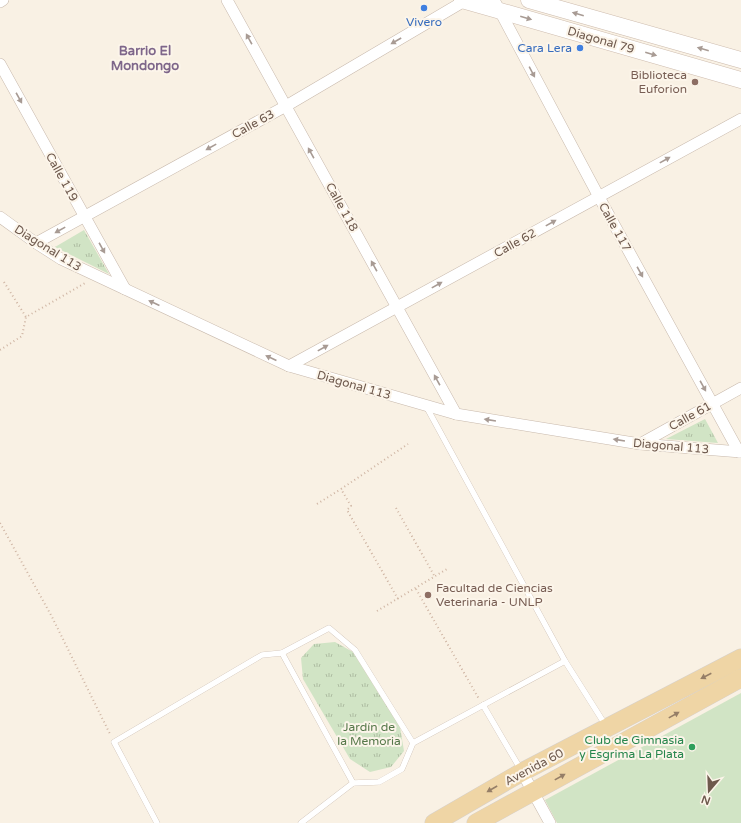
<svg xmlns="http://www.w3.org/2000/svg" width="741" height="823" viewBox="0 0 741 823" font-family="'Varela Round',sans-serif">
  <defs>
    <pattern id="park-tufts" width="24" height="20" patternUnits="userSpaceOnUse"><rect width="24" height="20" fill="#d1e4c5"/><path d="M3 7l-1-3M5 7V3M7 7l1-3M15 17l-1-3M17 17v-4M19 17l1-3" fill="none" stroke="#aebca2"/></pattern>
  </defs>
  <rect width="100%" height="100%" fill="#f9f1e4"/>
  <!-- grass -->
  <polygon fill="#d1e4c5" points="741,693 741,823 557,823 545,800"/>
  <!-- park -->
  <g fill="url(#park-tufts)">
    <polygon points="84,230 109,274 55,247"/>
    <polygon points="705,419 718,443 666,439"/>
    <polygon points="335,642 353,652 400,727 404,751 391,767 370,772 350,759 303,679 301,658 314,644"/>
  </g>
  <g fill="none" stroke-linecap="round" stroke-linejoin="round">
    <defs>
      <g id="service">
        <polyline points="426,406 565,661 606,726"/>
        <polyline points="483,705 521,770"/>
        <polyline points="413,743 355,650 329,628 282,653 353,783 379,782 402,769 413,743 565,661"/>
        <polyline points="157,823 114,742 262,655 282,653"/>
        <polyline points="301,823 353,783"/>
      </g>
      <g id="minor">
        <polyline points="227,0 456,414"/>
        <polyline points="494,0 599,197 739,452"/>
        <polyline points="0,2 3,0"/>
        <polyline points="0,64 125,289"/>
        <polyline points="0,217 36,243 61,259 289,366 456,414 640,444 741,452"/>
        <polyline points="36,243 286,106 466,0"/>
        <polyline points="289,366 741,119"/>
        <polyline points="640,444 741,388"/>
        <polyline points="522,772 550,823"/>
      </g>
      <g id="secondary">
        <polyline points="462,0 741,80"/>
        <polyline points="529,0 741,60"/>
      </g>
      <g id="primary">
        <polyline points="434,823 522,772 741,658"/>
        <polyline points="476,823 741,678"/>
      </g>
    </defs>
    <!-- service casing -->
    <use href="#service" stroke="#c8b9ac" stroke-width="6"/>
    <!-- minor casing -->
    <use href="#minor" stroke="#c8b9ac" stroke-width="12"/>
    <!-- secondary casing -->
    <use href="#secondary" stroke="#cdbbad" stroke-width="17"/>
    <!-- primary casing -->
    <use href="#primary" stroke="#d6d1cd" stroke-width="19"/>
    <!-- path -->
    <g stroke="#cfb5a3" stroke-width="2" stroke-dasharray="1 3" stroke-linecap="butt">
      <polyline points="4,282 26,317"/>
      <polyline points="0,350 22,336 26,317 85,283"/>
      <polyline points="317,504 341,489"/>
      <polyline points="396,508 435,577"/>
      <polyline points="0,523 52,617 110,734"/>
      <polyline points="416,589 479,699"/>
      <polyline points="398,599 347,510 351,506 341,489 408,444"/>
      <polyline points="377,611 447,569"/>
    </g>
    <!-- service -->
    <use href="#service" stroke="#fff" stroke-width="5.5"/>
    <!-- minor -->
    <use href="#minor" stroke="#fff" stroke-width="11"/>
    <!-- secondary -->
    <use href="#secondary" stroke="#fff" stroke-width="16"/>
    <!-- primary -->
    <use href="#primary" stroke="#efd5a5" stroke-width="18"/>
  </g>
  <!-- one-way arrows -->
  <defs><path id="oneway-solid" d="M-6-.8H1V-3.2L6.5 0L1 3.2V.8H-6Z"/></defs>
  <g fill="#a89b94">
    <use href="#oneway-solid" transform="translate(578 14) rotate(-164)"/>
    <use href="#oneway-solid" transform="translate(526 18) rotate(16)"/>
    <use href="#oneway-solid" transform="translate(249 39) rotate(-119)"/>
    <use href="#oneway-solid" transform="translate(396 41) rotate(150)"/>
    <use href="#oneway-solid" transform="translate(703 49) rotate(-164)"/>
    <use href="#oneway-solid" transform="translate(651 54) rotate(16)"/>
    <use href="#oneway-solid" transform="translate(532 72) rotate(62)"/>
    <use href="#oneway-solid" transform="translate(19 98) rotate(61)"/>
    <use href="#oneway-solid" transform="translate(211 147) rotate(151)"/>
    <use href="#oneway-solid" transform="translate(311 153) rotate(-119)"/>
    <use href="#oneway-solid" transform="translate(665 160) rotate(-29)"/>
    <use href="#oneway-solid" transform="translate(551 223) rotate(-29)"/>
    <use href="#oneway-solid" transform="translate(60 230) rotate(151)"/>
    <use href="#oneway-solid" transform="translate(102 248) rotate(61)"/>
    <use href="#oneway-solid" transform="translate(374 266) rotate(-119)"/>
    <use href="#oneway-solid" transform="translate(640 272) rotate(61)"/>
    <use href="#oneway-solid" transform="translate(437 285) rotate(-29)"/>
    <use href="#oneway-solid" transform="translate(154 303) rotate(-155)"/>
    <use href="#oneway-solid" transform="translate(323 348) rotate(-29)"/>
    <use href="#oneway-solid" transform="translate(271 358) rotate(-155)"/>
    <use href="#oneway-solid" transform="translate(437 380) rotate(-119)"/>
    <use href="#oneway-solid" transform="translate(703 386) rotate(61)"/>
    <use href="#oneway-solid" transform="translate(490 420) rotate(-171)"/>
    <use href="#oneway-solid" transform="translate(619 440) rotate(-171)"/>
  </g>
  <g fill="#957e67">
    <use href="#oneway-solid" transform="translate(706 676) rotate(153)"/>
    <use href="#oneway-solid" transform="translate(674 715) rotate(-29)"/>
    <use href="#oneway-solid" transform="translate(560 777) rotate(-29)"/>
    <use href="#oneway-solid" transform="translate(492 789) rotate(150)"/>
  </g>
  <!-- markers -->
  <g fill="#3f7fe0" stroke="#fcf5ea" stroke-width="1.5">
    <circle cx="424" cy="8" r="4"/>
    <circle cx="580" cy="48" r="4"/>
  </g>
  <g fill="#8d6e63" stroke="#fcf5ea" stroke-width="1.5">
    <circle cx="695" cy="82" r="4"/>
    <circle cx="428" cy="595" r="4"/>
  </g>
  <circle fill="#2e9e5b" stroke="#fcf5ea" stroke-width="1.5" cx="692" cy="747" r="4"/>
  <g text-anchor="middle" stroke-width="4" stroke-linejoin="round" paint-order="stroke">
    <!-- shop labels -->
    <g font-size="12" fill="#366cbe" stroke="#fcf5ea">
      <text x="424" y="26">Vivero</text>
      <text x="572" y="52" text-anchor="end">Cara Lera</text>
    </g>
    <!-- street labels -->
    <g font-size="12" fill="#6e594d" stroke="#fcf5ea">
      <text transform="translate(601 40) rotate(16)" y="4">Diagonal 79</text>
      <text transform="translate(253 124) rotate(-29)" y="4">Calle 63</text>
      <text transform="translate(62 177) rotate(61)" y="4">Calle 119</text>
      <text transform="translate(342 207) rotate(61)" y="4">Calle 118</text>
      <text transform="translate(615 227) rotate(61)" y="4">Calle 117</text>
      <text transform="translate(515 243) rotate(-29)" y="4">Calle 62</text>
      <text transform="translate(48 248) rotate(32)" y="4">Diagonal 113</text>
      <text transform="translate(354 385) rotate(16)" y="4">Diagonal 113</text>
      <text transform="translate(690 416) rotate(-29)" y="4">Calle 61</text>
      <text transform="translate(671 446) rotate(5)" y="4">Diagonal 113</text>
      <text transform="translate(534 767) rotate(-28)" y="4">Avenida 60</text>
    </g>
    <!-- education labels -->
    <g font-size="12" fill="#785e54" stroke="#fcf5ea" text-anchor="end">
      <text x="687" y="79">Biblioteca<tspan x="687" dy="14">Euforion</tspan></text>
      <text x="436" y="592" text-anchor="start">Facultad de Ciencias<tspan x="436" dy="14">Veterinaria - UNLP</tspan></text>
    </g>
    <!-- park labels -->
    <g font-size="12" fill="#56784a" stroke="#fcf5ea">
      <text x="369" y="731">Jardín de<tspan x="369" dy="14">la Memoria</tspan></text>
    </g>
    <!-- leisure labels -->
    <g font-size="12" fill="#27864d" stroke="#fcf5ea" text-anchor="end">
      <text x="684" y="744">Club de Gimnasia<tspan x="684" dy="14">y Esgrima La Plata</tspan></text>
    </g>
    <!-- neighbourhood labels -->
    <g font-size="13" font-weight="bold" fill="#7e668a" stroke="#fcf5ea">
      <text x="145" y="55">Barrio El<tspan x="145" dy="15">Mondongo</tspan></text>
    </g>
  </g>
  <!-- north arrow -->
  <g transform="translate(709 791) rotate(199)" stroke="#fcf5ea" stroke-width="3" paint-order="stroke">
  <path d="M0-3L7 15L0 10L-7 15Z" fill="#6e594d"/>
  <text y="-6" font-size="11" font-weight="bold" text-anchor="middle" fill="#6e594d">N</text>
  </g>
</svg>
